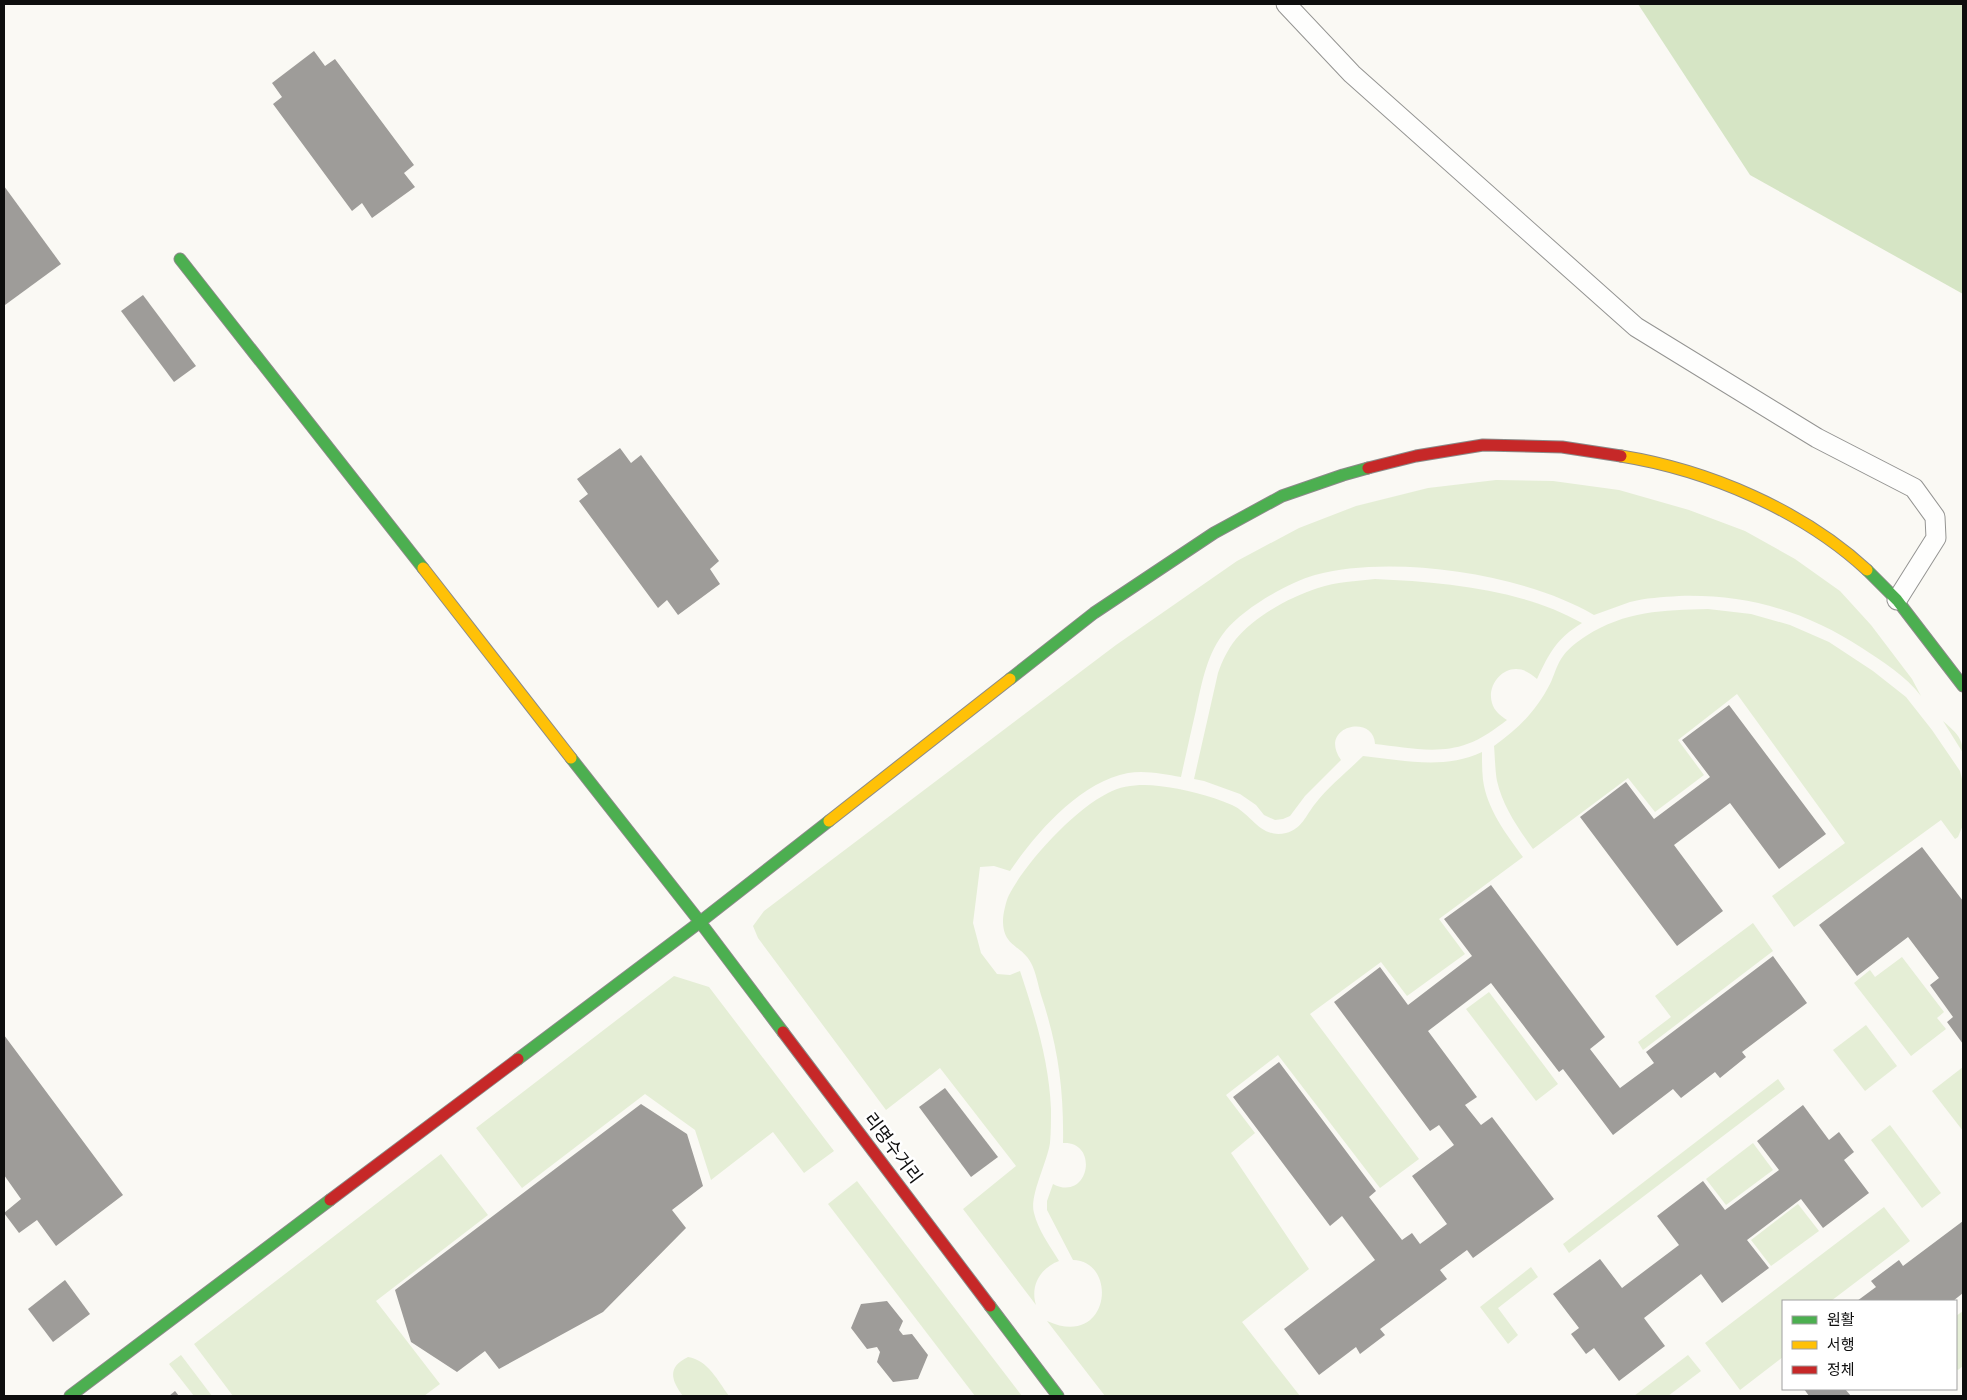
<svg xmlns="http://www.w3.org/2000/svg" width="1967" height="1400" viewBox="0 0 1967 1400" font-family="'Playfair Display','Noto Sans KR',serif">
  <rect width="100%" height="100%" fill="#faf9f4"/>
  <!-- green -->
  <g fill="#e5eed6">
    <path d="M1496 480 1553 481 1619 490 1689 510 1745 531 1795 559 1840 591 1871 625 1912 679 1921 696C1906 676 1883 662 1862 648 1805 611 1747 594 1679 596 1663 597 1645 598 1630 602 1618 606 1606 611 1594 615 1526 574 1392 554 1315 575 1289 582 1244 608 1226 630 1207 653 1202 682 1196 710 1191 732 1186 754 1181 777 1164 774 1145 770 1128 773 1080 782 1036 833 1010 871L994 866 980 867 973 923 981 953 997 974 1010 975 1020 971C1035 1016 1049 1061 1051 1109 1051 1120 1051 1132 1050 1143 1047 1163 1029 1196 1034 1213 1038 1230 1050 1246 1059 1261 1040 1268 1030 1286 1036 1305L963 1209 1016 1166 940 1068 886 1110 758 938 753 926 764 911 1116 645 1237 561 1299 528 1356 506 1428 488Z"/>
    <path d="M1375 579C1443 582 1522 589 1582 623 1556 639 1550 652 1537 679 1531 674 1525 669 1516 669 1500 669 1487 687 1492 703 1494 711 1501 716 1507 720 1495 729 1482 739 1467 744 1438 755 1404 747 1375 744 1374 713 1317 726 1341 760L1305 796 1290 816 1283 819 1275 820 1264 815 1256 805 1240 794 1204 781 1194 779 1218 673C1222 661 1228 649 1236 639 1255 616 1290 597 1318 588 1336 582 1356 581 1375 579Z"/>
    <path d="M1708 609 1751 614 1790 625 1829 642 1873 671 1906 697 1932 730 1960 771 1963 783V825L1958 837 1955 839 1941 820 1794 927 1772 896 1845 843 1737 694 1678 740 1704 775 1655 812 1628 778 1533 849C1518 828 1503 807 1497 781 1495 770 1495 757 1494 746 1519 728 1536 711 1550 684 1554 676 1556 667 1561 659 1567 649 1577 642 1586 636 1625 611 1663 610 1708 609Z"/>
    <path d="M1943 721C1954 731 1963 737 1963 753Z"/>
    <path d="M1482 752C1482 762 1482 771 1483 780 1487 809 1506 834 1523 857L1439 919 1465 954 1407 996 1381 962 1310 1014 1419 1159 1380 1188 1278 1055 1226 1095 1255 1133 1231 1153 1309 1269 1242 1322 1300 1396H1105L1047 1321C1110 1350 1119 1261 1073 1260L1047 1210V1201L1053 1184C1089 1203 1100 1141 1063 1143 1064 1090 1058 1046 1041 995 1038 985 1036 972 1031 963 1022 945 1003 947 1003 921 1003 914 1006 901 1009 895 1026 862 1074 810 1108 793 1123 785 1142 784 1159 786 1184 789 1209 795 1232 805 1252 814 1260 839 1286 833 1302 829 1306 815 1315 804 1328 787 1347 772 1363 756 1402 760 1444 770 1482 752Z"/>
    <polygon points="1753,923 1773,951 1643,1050 1638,1042 1671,1017 1655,996"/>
    <polygon points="1902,957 1944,1012 1937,1018 1946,1029 1911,1056 1854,983 1870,970 1875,977"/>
    <polygon points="674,976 709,987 834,1151 804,1173 773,1132 711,1180 695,1130 645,1094 522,1188 476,1128"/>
    <polygon points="1489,992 1558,1084 1536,1101 1466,1009"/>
    <polygon points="1866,1025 1897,1066 1865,1091 1833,1050"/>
    <polygon points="1963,1067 1963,1131 1932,1091"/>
    <polygon points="1778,1079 1785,1089 1569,1253 1563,1244"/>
    <polygon points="1890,1125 1941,1193 1922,1208 1871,1140"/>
    <polygon points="1753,1143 1773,1170 1726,1205 1706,1179"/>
    <polygon points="441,1154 488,1215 376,1301 440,1384 424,1396 233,1396 194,1344"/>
    <polygon points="857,1181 1022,1396 975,1396 828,1204"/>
    <polygon points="1798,1204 1819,1231 1771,1266 1751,1240"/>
    <polygon points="1884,1207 1910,1241 1831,1301 1783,1301 1783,1357 1740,1390 1705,1343"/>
    <polygon points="1531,1267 1538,1277 1498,1308 1518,1335 1508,1344 1480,1307"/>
    <polygon points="1963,1311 1963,1366 1958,1370 1956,1368 1956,1316"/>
    <polygon points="181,1355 212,1396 194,1396 169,1364"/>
    <polygon points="1688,1355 1701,1371 1668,1396 1634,1396"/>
    <path d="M688 1357C708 1360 718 1381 729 1396H683C671 1380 667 1367 688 1357Z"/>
  </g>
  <!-- forest -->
  <polygon fill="#d6e5c5" points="1638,4 1963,4 1963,294 1750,175"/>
  <!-- building -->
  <g fill="#9e9c99">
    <polygon points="314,51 325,66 335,59 414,165 404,173 415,187 372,218 362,203 352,211 273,104 282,97 272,83"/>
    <polygon points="4,186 61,264 5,305 4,304"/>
    <polygon points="143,295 196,366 174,382 121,311"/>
    <polygon points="620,448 631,463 641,455 719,561 710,569 720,584 678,615 667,600 658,608 579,501 588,494 577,479"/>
    <polygon points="1729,705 1826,834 1779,869 1730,803 1674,845 1723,911 1677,946 1580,817 1626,782 1654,819 1710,777 1682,740"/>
    <polygon points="1922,847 1963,901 1963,1044 1947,1022 1953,1017 1930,985 1939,978 1908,937 1857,976 1819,925"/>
    <polygon points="1491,885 1605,1037 1590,1049 1620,1088 1654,1063 1646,1052 1773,956 1807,1003 1742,1052 1746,1057 1720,1078 1715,1072 1681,1098 1673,1089 1613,1135 1563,1069 1559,1072 1491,983 1428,1031 1477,1097 1465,1105 1481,1125 1492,1117 1554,1199 1473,1258 1467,1250 1440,1270 1447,1279 1380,1329 1385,1335 1360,1354 1356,1347 1319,1375 1284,1329 1375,1260 1342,1216 1330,1226 1233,1097 1279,1062 1376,1191 1369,1197 1402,1240 1412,1233 1420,1244 1447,1224 1412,1176 1454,1145 1439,1125 1430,1131 1334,1002 1380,967 1408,1005 1472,956 1444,919"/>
    <polygon points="4,1035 123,1195 56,1246 37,1220 19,1233 4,1213 21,1199 4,1175"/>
    <polygon points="945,1088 998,1157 971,1177 919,1107"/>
    <polygon points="641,1104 687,1134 703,1186 672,1210 686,1228 603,1312 499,1369 485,1351 457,1372 411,1342 395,1290"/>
    <polygon points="1803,1105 1829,1140 1839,1132 1854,1152 1844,1160 1869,1193 1823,1228 1801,1199 1747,1240 1769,1268 1722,1303 1701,1274 1644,1318 1665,1346 1619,1381 1594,1348 1586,1354 1571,1334 1579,1328 1553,1294 1600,1259 1622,1288 1679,1245 1657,1216 1703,1181 1725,1210 1779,1170 1757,1141"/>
    <polygon points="1963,1221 1963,1293 1953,1301 1857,1301 1876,1287 1871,1281 1899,1260 1903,1266"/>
    <polygon points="65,1280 90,1314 53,1342 28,1309"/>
    <polygon points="887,1301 903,1321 899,1330 903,1335 912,1334 928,1355 918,1379 893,1382 877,1362 880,1352 877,1347 867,1349 851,1328 861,1304"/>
    <polygon points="1804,1389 1845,1389 1851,1396 1809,1396"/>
    <polygon points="175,1391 179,1396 169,1396"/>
  </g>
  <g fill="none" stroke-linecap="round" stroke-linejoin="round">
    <defs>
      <polyline id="lane" points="1286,4 1352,74 1636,327 1817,438 1914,488 1935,517 1936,538 1897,600"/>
      <g id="fast">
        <polyline points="180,259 423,568"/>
        <polyline points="1867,570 1897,600 1963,686"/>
        <polyline points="1010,679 1094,613 1214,533 1282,496 1343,475 1368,468"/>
        <polyline points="571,758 700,922 783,1032"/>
        <polyline points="518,1059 700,922 829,821"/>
        <polyline points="990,1306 1058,1396"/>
        <polyline points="70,1396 330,1200"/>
      </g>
      <g id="slow">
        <path d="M1621 456C1708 470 1802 510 1867 570"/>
        <polyline points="423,568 571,758"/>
        <polyline points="829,821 1010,679"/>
      </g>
      <g id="jam">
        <polyline points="1368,468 1416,456 1483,445 1562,447 1621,456"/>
        <polyline points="783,1032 990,1306"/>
        <polyline points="330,1200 518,1059"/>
      </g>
    </defs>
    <!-- lane casing -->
    <use href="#lane" stroke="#949492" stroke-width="21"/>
    <!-- fast casing -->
    <use href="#fast" stroke="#8b8a88" stroke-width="13"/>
    <!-- slow casing -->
    <use href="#slow" stroke="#8b8a88" stroke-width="13"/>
    <!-- jam casing -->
    <use href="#jam" stroke="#8b8a88" stroke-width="13"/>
    <!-- lane -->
    <use href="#lane" stroke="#fefefd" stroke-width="19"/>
    <!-- fast -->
    <use href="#fast" stroke="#4caf50" stroke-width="11"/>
    <!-- slow -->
    <use href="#slow" stroke="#ffc107" stroke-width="11"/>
    <!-- jam -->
    <use href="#jam" stroke="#c62828" stroke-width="11"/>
  </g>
  <g text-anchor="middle" stroke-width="5" stroke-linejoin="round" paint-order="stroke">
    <!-- street labels -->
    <g font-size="18" fill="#0e0e0e" stroke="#fff">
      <text transform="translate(893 1148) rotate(53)" y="6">리명수거리</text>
    </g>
  </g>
  <!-- border -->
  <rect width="1967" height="1400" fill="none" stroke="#0e0e0e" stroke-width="10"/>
  <!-- legend -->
  <rect x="1782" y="1300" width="175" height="90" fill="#ffffff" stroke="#9f9f9f"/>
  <rect x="1792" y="1316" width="25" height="8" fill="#4caf50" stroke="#9f9f9f"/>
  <text x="1827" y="1325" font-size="15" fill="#0e0e0e">원활</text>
  <rect x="1792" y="1341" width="25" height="8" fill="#ffc107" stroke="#9f9f9f"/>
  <text x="1827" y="1350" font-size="15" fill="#0e0e0e">서행</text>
  <rect x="1792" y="1366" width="25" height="8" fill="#c62828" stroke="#9f9f9f"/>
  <text x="1827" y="1375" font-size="15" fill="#0e0e0e">정체</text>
</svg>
